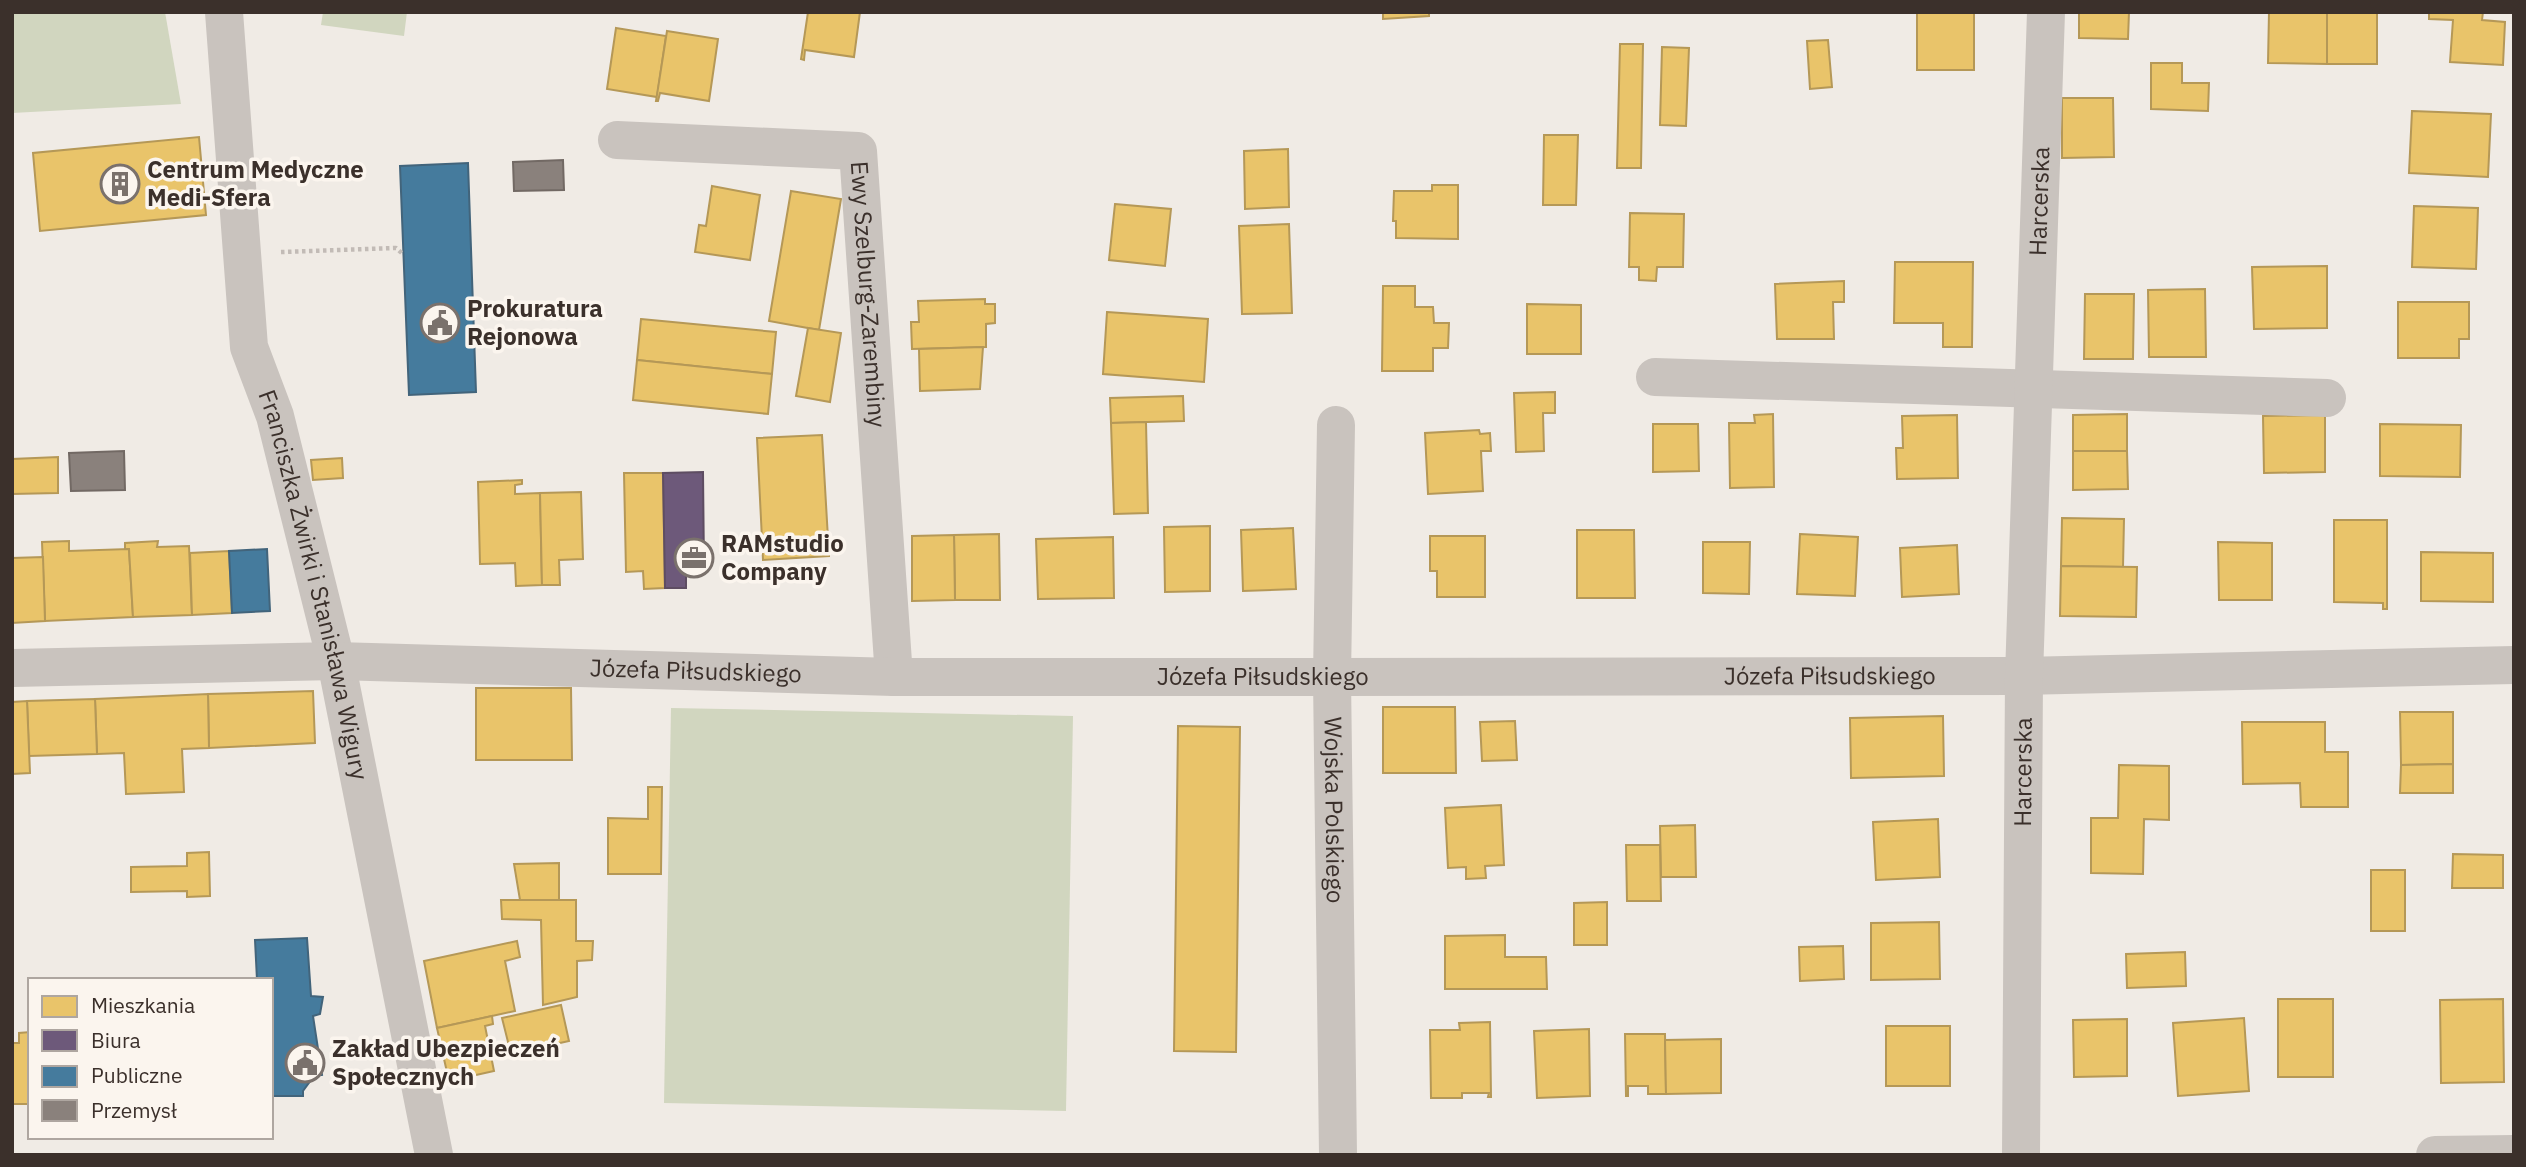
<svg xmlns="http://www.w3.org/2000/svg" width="2526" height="1167" viewBox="0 0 2526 1167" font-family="'IBM Plex Sans',sans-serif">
  <rect width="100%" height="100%" fill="#f0ebe5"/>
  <!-- green -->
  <g fill="#d1d6bf">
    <polygon points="12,12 165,12 181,104 12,113"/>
    <polygon points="323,12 407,12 404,36 321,25"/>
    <polygon points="671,708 1073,716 1066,1111 664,1103"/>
  </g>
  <!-- homes -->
  <g fill="#e9c46a" stroke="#b59857" stroke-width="2">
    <polygon points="808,12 860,12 854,57 805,50 804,60 801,59"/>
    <polygon points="1383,12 1429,12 1429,16 1383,19"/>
    <rect x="1917" y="12" width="57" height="58"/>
    <polygon points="2079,12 2129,12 2128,39 2079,38"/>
    <polygon points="2269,12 2327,12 2327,64 2268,63"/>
    <rect x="2327" y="12" width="50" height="52"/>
    <polygon points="2429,12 2483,12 2482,20 2505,22 2503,65 2450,62 2453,20 2429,19"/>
    <polygon points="616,28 666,36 657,97 607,89"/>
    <polygon points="667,31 718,39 709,101 660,93 658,101 656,101"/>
    <polygon points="1828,40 1832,87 1810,89 1807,41"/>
    <polygon points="1620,44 1643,44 1641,168 1617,168"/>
    <polygon points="1662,47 1689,48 1686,126 1660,125"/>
    <polygon points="2151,63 2182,63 2182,83 2209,83 2208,111 2151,109"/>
    <polygon points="2062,98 2113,98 2114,157 2062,158"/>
    <polygon points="2412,111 2491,114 2488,177 2409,173"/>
    <polygon points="1544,135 1578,135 1576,205 1543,205"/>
    <polygon points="199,137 206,215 40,231 33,153"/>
    <polygon points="1288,149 1289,207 1245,209 1244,151"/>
    <polygon points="1432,185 1458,185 1458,239 1396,238 1396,221 1393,221 1394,191 1432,191"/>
    <polygon points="712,186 760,195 750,260 695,252 699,225 706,226"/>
    <polygon points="791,191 841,199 819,330 769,321"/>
    <polygon points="1115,204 1171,209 1165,266 1109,260"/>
    <polygon points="2414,206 2478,208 2476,269 2412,267"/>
    <polygon points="1630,213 1684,214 1683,267 1657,267 1656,281 1639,280 1639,267 1629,267"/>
    <polygon points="1289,224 1292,313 1242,314 1239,226"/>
    <polygon points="1895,262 1973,262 1972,347 1943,347 1943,323 1894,323"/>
    <polygon points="2327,266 2327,328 2254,329 2252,267"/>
    <polygon points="1844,281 1844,302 1833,302 1834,339 1777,339 1775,284"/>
    <polygon points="1383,286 1415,286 1415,307 1433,307 1434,323 1449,323 1448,348 1433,348 1433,371 1382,371"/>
    <polygon points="2205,289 2206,357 2149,357 2148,290"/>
    <polygon points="2085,294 2134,294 2133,359 2084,359"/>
    <polygon points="985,299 985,304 995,304 995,323 986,324 986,347 912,349 911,322 919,322 918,301"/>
    <polygon points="2398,302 2469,302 2469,339 2459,339 2459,358 2398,358"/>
    <polygon points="1527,304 1581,305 1581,354 1527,354"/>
    <polygon points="1107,312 1208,319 1204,382 1103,374"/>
    <polygon points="641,319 776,332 772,374 637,360"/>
    <polygon points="808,328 841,333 830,402 796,396"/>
    <polygon points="983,347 980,389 920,391 919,349"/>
    <polygon points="637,360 772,374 768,414 633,400"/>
    <polygon points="1555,392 1555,413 1543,413 1544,451 1516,452 1514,393"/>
    <polygon points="1183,396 1184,421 1111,423 1110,398"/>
    <polygon points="1773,414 1774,487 1730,488 1729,423 1755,423 1754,415"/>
    <polygon points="2127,414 2127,451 2073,451 2073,415"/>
    <polygon points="1957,415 1958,478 1897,479 1896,448 1903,448 1902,416"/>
    <polygon points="2325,415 2325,472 2264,473 2263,416"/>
    <polygon points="1146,422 1148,513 1114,514 1111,423"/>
    <polygon points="1653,424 1698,424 1699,471 1653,472"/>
    <polygon points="2380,424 2461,425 2460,477 2380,476"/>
    <polygon points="1479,430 1480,434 1490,433 1491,451 1481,451 1483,491 1428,494 1425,433"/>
    <polygon points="822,435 829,556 763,560 757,438"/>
    <polygon points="2073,451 2127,451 2128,489 2073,490"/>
    <polygon points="58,457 58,493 12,494 12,459"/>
    <polygon points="342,458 343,478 313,480 311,460"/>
    <polygon points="624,473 663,473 665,588 644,589 643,571 626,572"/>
    <polygon points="522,480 522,484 515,485 515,494 540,493 542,585 516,586 515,563 480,564 478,482"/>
    <polygon points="581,492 583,559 559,560 560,585 542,585 540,493"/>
    <polygon points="2062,518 2124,519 2123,567 2061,566"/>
    <polygon points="2334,520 2387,520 2387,609 2383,609 2383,603 2334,602"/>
    <polygon points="1210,526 1210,591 1165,592 1164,527"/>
    <polygon points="1293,528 1296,589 1243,591 1241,530"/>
    <polygon points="1577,530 1634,530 1635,598 1577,598"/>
    <polygon points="999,534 1000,600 955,600 954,535"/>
    <polygon points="1800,534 1858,537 1855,596 1797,594"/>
    <polygon points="954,535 955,600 912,601 912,536"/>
    <polygon points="1430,536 1485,536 1485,597 1437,597 1437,571 1430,571"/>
    <polygon points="1113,537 1114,598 1038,599 1036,539"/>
    <polygon points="69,541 69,551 129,549 133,617 45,621 42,542"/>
    <polygon points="158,541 157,547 189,546 192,615 133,617 129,549 125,549 125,543"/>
    <polygon points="1703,542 1750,542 1749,594 1703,593"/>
    <polygon points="2218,542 2272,543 2272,600 2219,600"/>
    <polygon points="1957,545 1959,594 1902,597 1900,548"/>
    <polygon points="229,551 232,613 192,615 190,553"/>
    <polygon points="2421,552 2493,553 2493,602 2421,601"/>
    <polygon points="43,557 45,621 12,623 12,558"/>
    <polygon points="2061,566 2137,567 2136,617 2060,616"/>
    <polygon points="476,688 571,688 572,760 476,760"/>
    <polygon points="313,691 315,743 209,748 208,694"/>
    <polygon points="208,694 209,748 182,749 184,792 126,794 124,753 97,754 95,699"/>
    <polygon points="95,699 97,754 29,756 27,701"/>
    <polygon points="27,701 30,773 12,774 12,702"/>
    <polygon points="1383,707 1455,707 1456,773 1383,773"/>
    <polygon points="2400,712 2453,712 2453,764 2401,765"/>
    <polygon points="1943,716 1944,776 1851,778 1850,718"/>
    <polygon points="1515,721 1517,760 1482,761 1480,722"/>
    <polygon points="2242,722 2325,722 2325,752 2348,752 2348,807 2301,807 2300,783 2243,784"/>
    <polygon points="1178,726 1240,727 1236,1052 1174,1051"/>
    <polygon points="2453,764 2453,793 2400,793 2401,765"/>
    <polygon points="2119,765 2169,766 2169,820 2144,819 2143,874 2091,873 2091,818 2118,818"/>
    <polygon points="648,787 662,787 661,874 608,874 608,818 648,819"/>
    <polygon points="1501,805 1504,865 1485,866 1486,878 1466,879 1466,867 1448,868 1445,808"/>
    <polygon points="1938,819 1940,877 1876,880 1873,822"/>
    <polygon points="1695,825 1696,877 1661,877 1660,826"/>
    <polygon points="1626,845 1660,845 1661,901 1627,901"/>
    <polygon points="209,852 210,896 187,897 187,891 131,892 131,867 187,866 187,853"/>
    <polygon points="2453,854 2503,855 2503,888 2452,888"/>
    <polygon points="559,863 559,900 520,900 514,864"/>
    <rect x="2371" y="870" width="34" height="61"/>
    <polygon points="501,900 576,900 576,941 593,941 592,960 577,961 577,997 543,1005 541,920 502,919"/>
    <polygon points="1607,902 1607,945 1574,945 1574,903"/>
    <polygon points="1939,922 1940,979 1871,980 1871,923"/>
    <polygon points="1505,935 1505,957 1546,957 1547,989 1445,989 1445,936"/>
    <polygon points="517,941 520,957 505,961 515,1011 437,1028 424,961"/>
    <polygon points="1843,946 1844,979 1800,981 1799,947"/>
    <polygon points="2185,952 2186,986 2127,988 2126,954"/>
    <rect x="2278" y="999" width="55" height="78"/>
    <polygon points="2503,999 2504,1082 2441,1083 2440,1000"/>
    <polygon points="561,1005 569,1041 511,1054 502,1018"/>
    <polygon points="492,1016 493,1024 485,1026 494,1071 449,1081 437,1028"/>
    <polygon points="2244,1018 2249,1091 2178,1096 2173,1023"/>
    <polygon points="2127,1019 2127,1076 2074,1077 2073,1020"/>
    <polygon points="1490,1022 1491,1097 1488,1097 1489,1093 1462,1093 1462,1098 1431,1098 1430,1030 1460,1030 1459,1023"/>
    <rect x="1886" y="1026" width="64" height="60"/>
    <polygon points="1589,1029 1590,1096 1537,1098 1534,1031"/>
    <polygon points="30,1032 30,1104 12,1104 12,1043 19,1043 19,1033"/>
    <polygon points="1625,1034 1665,1034 1666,1094 1648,1094 1648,1086 1628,1086 1628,1096 1626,1096"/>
    <polygon points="1721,1039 1721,1093 1666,1094 1665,1040"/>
  </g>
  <!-- offices -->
  <polygon fill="#6d597a" stroke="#5e4d62" stroke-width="2" points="703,472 704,570 686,571 686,588 665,588 663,473"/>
  <!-- public -->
  <g fill="#457b9d" stroke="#42647b" stroke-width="2">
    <polygon points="468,163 476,392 409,395 400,166"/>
    <polygon points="267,549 270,611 232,613 229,551"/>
    <polygon points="307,938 311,996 323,997 320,1014 313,1016 322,1075 314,1076 303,1091 303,1096 271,1096 271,980 257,980 255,940"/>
  </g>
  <!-- industry -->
  <g fill="#8a817c" stroke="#726964" stroke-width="2">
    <polygon points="563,160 564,190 514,191 513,162"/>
    <polygon points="124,451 125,490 71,491 69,453"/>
  </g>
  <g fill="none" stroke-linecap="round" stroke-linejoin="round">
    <!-- path -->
    <polyline stroke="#c2bbb6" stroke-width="4.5" stroke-dasharray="3.5 3.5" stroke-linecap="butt" points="281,252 396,248 404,255"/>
    <!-- minor -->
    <g stroke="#c9c3be" stroke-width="38">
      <path id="s1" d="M224 12 249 347 275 416 336 661 434 1155"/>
      <path id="s2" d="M617 140 858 151 894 677"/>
      <polyline points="1655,377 2327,398"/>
      <path id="s3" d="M1336 425 1332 677 1338 1155"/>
      <path id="s4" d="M12 668 336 661 894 677H1332L2024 676 2514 665"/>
      <path id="s5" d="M2021 1155 2024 676 2046 12"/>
      <polyline points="2435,1155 2514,1154"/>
    </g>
  </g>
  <!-- icons -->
  <defs>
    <symbol id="building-ring" viewBox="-11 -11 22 22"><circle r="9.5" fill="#fbf5ee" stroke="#7a716c" stroke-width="1.5"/><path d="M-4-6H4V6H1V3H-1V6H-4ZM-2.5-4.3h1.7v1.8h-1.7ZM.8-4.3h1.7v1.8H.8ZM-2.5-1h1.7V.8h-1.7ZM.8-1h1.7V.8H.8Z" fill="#7a716c"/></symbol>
    <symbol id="civic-ring" viewBox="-11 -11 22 22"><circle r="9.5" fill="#fbf5ee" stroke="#7a716c" stroke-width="1.5"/><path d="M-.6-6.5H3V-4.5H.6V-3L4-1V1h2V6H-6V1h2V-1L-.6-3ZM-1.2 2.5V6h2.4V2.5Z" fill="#7a716c"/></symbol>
    <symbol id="office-ring" viewBox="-11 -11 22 22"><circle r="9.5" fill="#fbf5ee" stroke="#7a716c" stroke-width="1.5"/><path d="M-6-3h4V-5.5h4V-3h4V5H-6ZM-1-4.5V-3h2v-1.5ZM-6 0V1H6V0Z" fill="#7a716c"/></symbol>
  </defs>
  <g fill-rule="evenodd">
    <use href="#building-ring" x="98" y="162" width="44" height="44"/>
    <use href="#civic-ring" x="418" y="301" width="44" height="44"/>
    <use href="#office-ring" x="672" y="536" width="44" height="44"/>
    <use href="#civic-ring" x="283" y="1041" width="44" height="44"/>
  </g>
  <g text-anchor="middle" stroke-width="7" stroke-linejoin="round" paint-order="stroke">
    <!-- poi labels -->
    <g font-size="24" font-weight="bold" fill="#3b302b" stroke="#fbf5ee" text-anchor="start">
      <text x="147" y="178">Centrum Medyczne<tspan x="147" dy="28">Medi-Sfera</tspan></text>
      <text x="467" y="317">Prokuratura<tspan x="467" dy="28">Rejonowa</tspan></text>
      <text x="721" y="552">RAMstudio<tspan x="721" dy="28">Company</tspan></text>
      <text x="332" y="1057">Zakład Ubezpieczeń<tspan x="332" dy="28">Społecznych</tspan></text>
    </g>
    <!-- street labels -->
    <g font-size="24" fill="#3b302b" stroke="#fbf5ee">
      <text dy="8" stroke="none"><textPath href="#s5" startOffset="954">Harcerska</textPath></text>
      <text dy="8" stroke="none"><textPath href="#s2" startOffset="385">Ewy Szelburg-Zarembiny</textPath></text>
      <text dy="8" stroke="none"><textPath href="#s1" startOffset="583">Franciszka Żwirki i Stanisława Wigury</textPath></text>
      <text dy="8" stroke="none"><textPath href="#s4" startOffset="684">Józefa Piłsudskiego</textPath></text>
      <text dy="8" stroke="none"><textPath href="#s4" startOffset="1818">Józefa Piłsudskiego</textPath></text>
      <text dy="8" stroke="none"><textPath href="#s4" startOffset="1251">Józefa Piłsudskiego</textPath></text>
      <text dy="8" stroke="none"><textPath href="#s5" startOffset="383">Harcerska</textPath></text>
      <text dy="8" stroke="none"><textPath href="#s3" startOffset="385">Wojska Polskiego</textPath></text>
    </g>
  </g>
  <!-- border -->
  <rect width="2526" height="1167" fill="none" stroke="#3b302b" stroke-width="28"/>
  <!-- legend -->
  <rect x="28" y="978" width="245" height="161" fill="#fbf5ee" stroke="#aea6a0" stroke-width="2"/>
  <rect x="42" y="996" width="35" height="21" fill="#e9c46a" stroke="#aea6a0" stroke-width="2"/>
  <text x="91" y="1013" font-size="21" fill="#3b302b">Mieszkania</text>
  <rect x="42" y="1030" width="35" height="21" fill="#6d597a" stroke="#aea6a0" stroke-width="2"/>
  <text x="91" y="1048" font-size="21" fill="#3b302b">Biura</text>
  <rect x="42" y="1066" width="35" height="21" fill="#457b9d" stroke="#aea6a0" stroke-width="2"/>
  <text x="91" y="1083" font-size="21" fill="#3b302b">Publiczne</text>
  <rect x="42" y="1100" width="35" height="21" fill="#8a817c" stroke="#aea6a0" stroke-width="2"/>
  <text x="91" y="1118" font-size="21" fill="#3b302b">Przemysł</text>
</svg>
